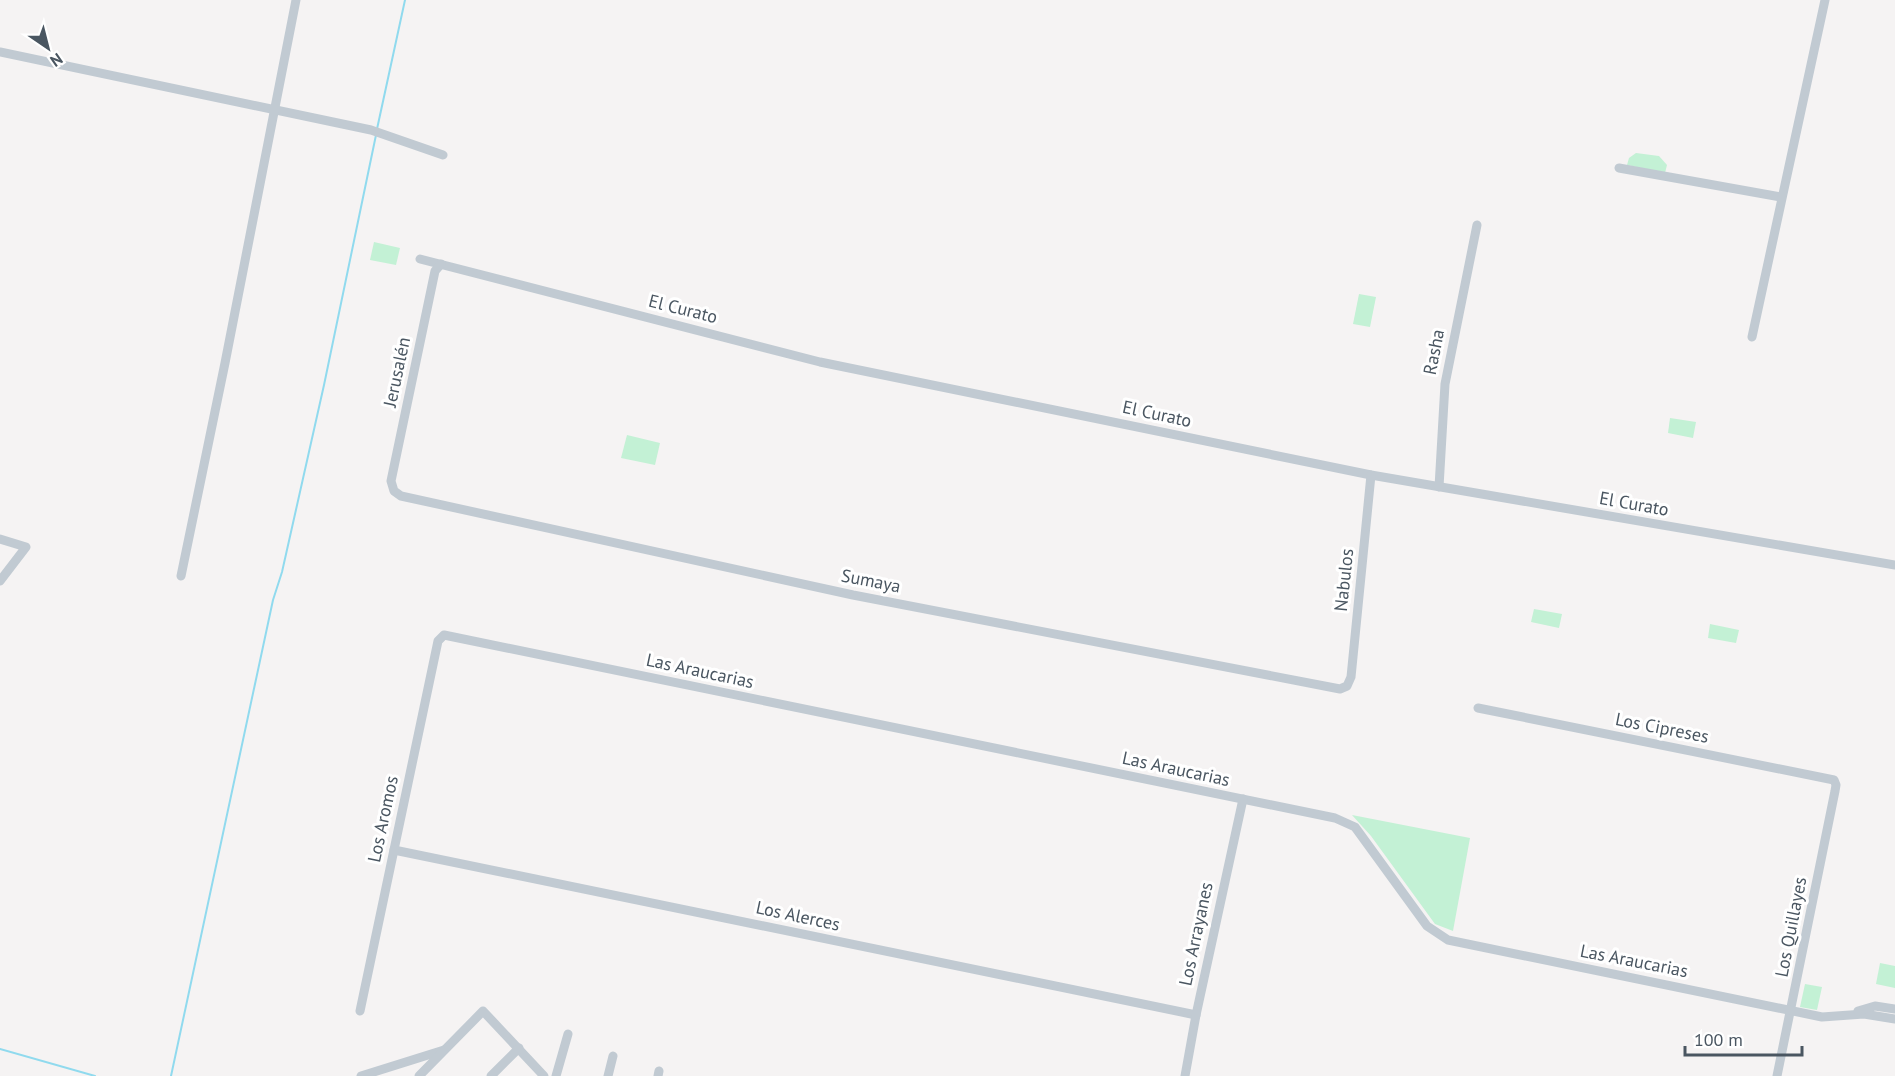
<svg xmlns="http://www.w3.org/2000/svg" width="1895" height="1076" viewBox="0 0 1895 1076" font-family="'PT Sans',sans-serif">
  <rect width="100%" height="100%" fill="#f5f3f3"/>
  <!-- green -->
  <g fill="#c3f1d5">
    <polygon points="1636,153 1659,156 1667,165 1665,173 1627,165 1629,158"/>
    <polygon points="374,242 400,248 396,265 370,260"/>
    <polygon points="1359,294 1376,297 1370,327 1353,324"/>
    <polygon points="1670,418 1696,422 1693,438 1668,433"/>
    <polygon points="627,435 660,443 655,465 621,458"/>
    <polygon points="1534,609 1562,614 1559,628 1531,622"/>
    <polygon points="1710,624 1739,630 1736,643 1708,638"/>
    <polygon points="1352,815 1470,838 1453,931 1435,924 1371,836"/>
    <polygon points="1880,963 1895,966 1895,988 1876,984"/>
    <polygon points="1805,984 1822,987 1817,1010 1800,1007"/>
  </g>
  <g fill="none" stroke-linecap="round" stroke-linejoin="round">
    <!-- stream -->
    <g stroke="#90daee" stroke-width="2">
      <polyline points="377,129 405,0"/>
      <polyline points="0,1049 95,1076"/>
      <polyline points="171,1076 273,600 282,572 324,385 376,135"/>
    </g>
    <!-- minor -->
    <g stroke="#c1cad2" stroke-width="9">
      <polyline points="0,52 371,130 443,155"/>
      <polyline points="1619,168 1781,197"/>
      <polyline points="420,259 820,362 1371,475 1895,565"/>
      <polyline points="441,264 435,271 391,481 394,491 401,496 853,595 1340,689 1347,686 1351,677 1371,475"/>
      <polyline points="1752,337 1825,0"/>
      <polyline points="1439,487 1445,384 1477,225"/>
      <polyline points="0,539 26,547 0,581"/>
      <polyline points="181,576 225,363 296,0"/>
      <polyline points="1478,708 1834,780 1836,785 1835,791 1777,1076"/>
      <polyline points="394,850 1196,1015"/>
      <polyline points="360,1011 438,641 444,635 1335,818 1355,827 1427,926 1448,940 1822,1017 1864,1014 1895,1019"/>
      <polyline points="1858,1011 1875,1006 1895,1009"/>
      <polyline points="361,1076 444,1050"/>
      <polyline points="419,1076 483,1011 544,1076"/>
      <polyline points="491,1076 519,1048"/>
      <polyline points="556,1076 568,1034"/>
      <polyline points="608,1076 613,1056"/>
      <polyline points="658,1076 659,1071"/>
      <polyline points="1185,1076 1196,1015 1243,799"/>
    </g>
  </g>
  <g text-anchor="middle" stroke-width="6" stroke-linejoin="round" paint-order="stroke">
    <!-- street labels -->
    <g font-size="18" fill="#4a5661" stroke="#fff">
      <text transform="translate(683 309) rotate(14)" y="6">El Curato</text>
      <text transform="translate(1434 352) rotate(-79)" y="6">Rasha</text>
      <text transform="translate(397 372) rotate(-78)" y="6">Jerusalén</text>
      <text transform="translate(1157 414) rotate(12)" y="6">El Curato</text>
      <text transform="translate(1634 504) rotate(10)" y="6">El Curato</text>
      <text transform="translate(1344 580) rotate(-84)" y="6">Nabulos</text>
      <text transform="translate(871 581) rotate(11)" y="6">Sumaya</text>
      <text transform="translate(700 671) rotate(12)" y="6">Las Araucarias</text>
      <text transform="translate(1662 728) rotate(11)" y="6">Los Cipreses</text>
      <text transform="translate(1176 769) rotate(12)" y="6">Las Araucarias</text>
      <text transform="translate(383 819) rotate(-78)" y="6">Los Aromos</text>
      <text transform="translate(798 916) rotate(12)" y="6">Los Alerces</text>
      <text transform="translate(1791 927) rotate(-79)" y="6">Los Quillayes</text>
      <text transform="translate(1196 934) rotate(-78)" y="6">Los Arrayanes</text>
      <text transform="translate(1634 961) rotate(11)" y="6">Las Araucarias</text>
    </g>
  </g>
  <!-- north arrow -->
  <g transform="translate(48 48) rotate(145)" stroke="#ffffff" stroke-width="4.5" paint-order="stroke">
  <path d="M0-4.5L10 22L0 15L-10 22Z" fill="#4a5661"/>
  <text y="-9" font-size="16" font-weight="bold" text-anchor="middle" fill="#4a5661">N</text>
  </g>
  <!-- scale -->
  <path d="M1685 1046v9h117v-9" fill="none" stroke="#4a5661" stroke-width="3"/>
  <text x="1694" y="1046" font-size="18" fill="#4a5661" stroke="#ffffff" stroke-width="4.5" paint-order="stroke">100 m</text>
</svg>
